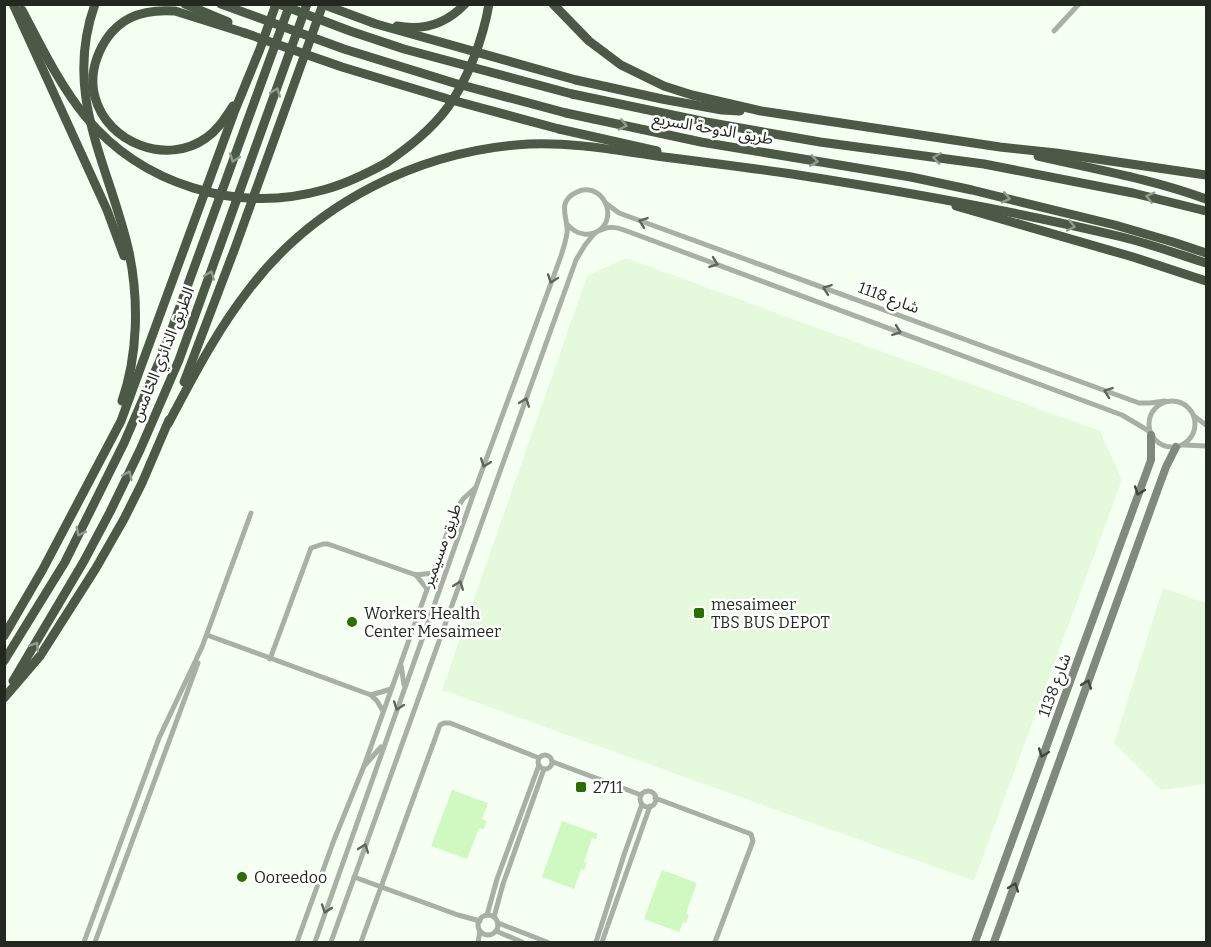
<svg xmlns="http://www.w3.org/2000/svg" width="1211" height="947" viewBox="0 0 1211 947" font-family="Bitter,'Noto Sans Arabic',serif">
  <rect width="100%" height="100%" fill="#f5fff2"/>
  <!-- built -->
  <g fill="#e5fadd">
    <polygon points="626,258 1100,431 1122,480 974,881 442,690 587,276"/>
    <polygon points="1163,588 1206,603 1206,784 1161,790 1114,743"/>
  </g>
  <!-- green -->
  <g fill="#d0f8c1">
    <polygon points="452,790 488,803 482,819 487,821 484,829 479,828 467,859 431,846"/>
    <polygon points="562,821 598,834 596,839 592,838 584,862 587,863 584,870 581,870 574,889 542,877"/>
    <polygon points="662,870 697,883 686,913 689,915 686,923 683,922 679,932 644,919"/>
  </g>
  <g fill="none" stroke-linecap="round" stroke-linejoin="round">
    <!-- street -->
    <g stroke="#a8afa5" stroke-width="5">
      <polyline points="1054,31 1079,4"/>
      <polyline points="607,204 619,213 1139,403 1150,403 1165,401"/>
      <path d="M601 230C610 226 616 227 624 230L1122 415 1149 431"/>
      <circle cx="1172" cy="424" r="23"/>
      <polyline points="1194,416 1206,425"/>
      <polyline points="1184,445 1206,446"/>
      <polyline points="416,575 427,589"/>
      <polyline points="207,635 371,695 377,701 383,711"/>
      <polyline points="270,659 311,548 323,544 328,544 416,575 433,573"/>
      <polyline points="401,665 404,685"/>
      <polyline points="371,695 391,689"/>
      <circle cx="545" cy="762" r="7"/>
      <polyline points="553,762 641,795"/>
      <polyline points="365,765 381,747"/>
      <circle cx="648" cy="799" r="8"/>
      <polyline points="655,798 751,834 753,841 715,942"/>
      <polyline points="354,877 458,915 480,921"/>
      <polyline points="487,915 497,879 539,765"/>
      <circle cx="488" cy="925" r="10"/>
      <polyline points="494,917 503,884 544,769"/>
      <polyline points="498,923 547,942"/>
      <polyline points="496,931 522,942"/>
      <polyline points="84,942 159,738 202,647 251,513"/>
      <polyline points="95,942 198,663"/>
      <polyline points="297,942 334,840 364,766 454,514 463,499 475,488"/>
      <path d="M315 942 476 487 561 256C563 249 566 241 567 233 569 219 555 202 577 192 598 182 617 209 603 227 592 239 576 235 567 224"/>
      <polyline points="331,942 576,260 585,245 594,234"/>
      <polyline points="361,942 440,725 444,723 450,723 539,758"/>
      <polyline points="478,942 480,931"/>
      <polyline points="596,942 625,852 642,804"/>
      <polyline points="602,942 650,806"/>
    </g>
    <!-- secondary -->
    <g stroke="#7f897c" stroke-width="8">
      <polyline points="975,942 1151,460 1151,435"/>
      <polyline points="994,942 1159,486 1166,467 1176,447"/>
    </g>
    <!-- highway -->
    <g stroke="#4b5946" stroke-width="9">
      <polyline points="13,4 107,210 124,256"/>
      <path d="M95 4C62 96 110 166 129 252 139 300 138 355 122 401"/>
      <polyline points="185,4 228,22"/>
      <polyline points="553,4 589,41 621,65 664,86 692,95 761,111 1000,147 1056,153 1206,175"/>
      <path d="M397 26C423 31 446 24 465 4"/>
      <polyline points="576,80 662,99 722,110 740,111"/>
      <polyline points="572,94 706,122 820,142 984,164 1133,193 1206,211"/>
      <path d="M233 106C225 118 218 130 206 138 167 166 107 143 95 97 87 68 103 32 130 18 144 11 159 10 175 11L245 33"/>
      <polyline points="566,113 701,142 911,177 972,190 1115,225 1173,242 1206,253"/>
      <polyline points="559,129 657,151"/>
      <path d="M1038 156C1094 169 1152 179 1206 199"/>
      <path d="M386 163C409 147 431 130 448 107 468 79 483 39 489 4"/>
      <polyline points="956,206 1133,257 1206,281"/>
      <polyline points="184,382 235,248 323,4"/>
      <path d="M168 424C193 377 217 330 250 288 316 202 421 150 529 144 574 142 619 151 664 157 709 163 753 168 798 175 907 192 1015 211 1122 237 1150 244 1178 254 1206 263"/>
      <polyline points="4,636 43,569 121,421 235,110 260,49 276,4"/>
      <polyline points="4,661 65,562 124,443 163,353 290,4"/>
      <polyline points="13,681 84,561 110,512 140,450 179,360 307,4"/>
      <polyline points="4,698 40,656 96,568 124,519 142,483 169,420"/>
    </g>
    <!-- highway-bridge -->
    <g stroke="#4b5946" stroke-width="9">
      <polyline points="221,4 344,49 454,83 566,113"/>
      <polyline points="279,4 350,31 404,49 572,94"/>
      <polyline points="322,4 376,24 576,80"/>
      <path d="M22 10C41 46 59 84 85 116 142 185 237 214 323 190 346 184 366 174 386 163"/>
      <polyline points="245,33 342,67 448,99 559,129"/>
    </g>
  </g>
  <!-- one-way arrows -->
  <defs><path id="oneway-chevron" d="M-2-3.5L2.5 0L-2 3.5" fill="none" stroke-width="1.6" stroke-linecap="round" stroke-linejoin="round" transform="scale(1.5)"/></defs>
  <g stroke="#939b90">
    <use href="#oneway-chevron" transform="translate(276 92) rotate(-70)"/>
    <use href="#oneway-chevron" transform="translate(623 125) rotate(12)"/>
    <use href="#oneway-chevron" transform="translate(234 158) rotate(110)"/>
    <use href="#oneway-chevron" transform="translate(937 158) rotate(-172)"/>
    <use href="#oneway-chevron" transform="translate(814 161) rotate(9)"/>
    <use href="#oneway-chevron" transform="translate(1150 197) rotate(-166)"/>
    <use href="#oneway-chevron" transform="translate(1006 198) rotate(13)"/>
    <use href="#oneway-chevron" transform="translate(1071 226) rotate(12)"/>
    <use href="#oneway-chevron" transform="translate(210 275) rotate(-70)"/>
    <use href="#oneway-chevron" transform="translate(128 475) rotate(-65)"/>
    <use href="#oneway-chevron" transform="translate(80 532) rotate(117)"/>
    <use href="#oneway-chevron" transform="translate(35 646) rotate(-59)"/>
  </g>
  <g stroke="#5f655c">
    <use href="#oneway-chevron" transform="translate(643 222) rotate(-160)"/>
    <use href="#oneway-chevron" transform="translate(714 263) rotate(20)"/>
    <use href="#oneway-chevron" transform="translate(552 279) rotate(110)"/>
    <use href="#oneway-chevron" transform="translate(827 289) rotate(-160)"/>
    <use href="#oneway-chevron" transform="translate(897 331) rotate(20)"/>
    <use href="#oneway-chevron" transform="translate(1108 392) rotate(-160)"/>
    <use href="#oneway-chevron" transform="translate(525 402) rotate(-70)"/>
    <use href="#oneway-chevron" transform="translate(485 463) rotate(110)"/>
    <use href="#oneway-chevron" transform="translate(459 585) rotate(-70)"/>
    <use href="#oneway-chevron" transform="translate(398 706) rotate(110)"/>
    <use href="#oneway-chevron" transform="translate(364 848) rotate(-70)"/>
    <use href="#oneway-chevron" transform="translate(326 909) rotate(109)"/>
  </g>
  <g stroke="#3f463c">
    <use href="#oneway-chevron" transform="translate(1139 491) rotate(110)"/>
    <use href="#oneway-chevron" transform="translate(1087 684) rotate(-70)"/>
    <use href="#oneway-chevron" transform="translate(1043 753) rotate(110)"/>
    <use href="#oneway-chevron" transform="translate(1014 887) rotate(-70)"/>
  </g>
  <!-- markers -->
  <g fill="#2c6d02" stroke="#fff" stroke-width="2">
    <rect x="693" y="607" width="12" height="12" rx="3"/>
    <circle cx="352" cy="622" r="6"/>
    <rect x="575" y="781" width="12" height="12" rx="3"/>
    <circle cx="242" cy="877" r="6"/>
  </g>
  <g text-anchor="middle" stroke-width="5" stroke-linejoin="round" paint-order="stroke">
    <!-- street labels -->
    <g font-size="16" fill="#232921" stroke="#fff">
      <text transform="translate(713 128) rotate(10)" y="6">طريق الدوحة السريع</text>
      <text transform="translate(889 297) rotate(20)" y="6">شارع 1118</text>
      <text transform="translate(162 354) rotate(-68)" y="6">الطريق الدائري الخامس</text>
      <text transform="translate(441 545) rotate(-70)" y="6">طريق مسيمير</text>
      <text transform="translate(1054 685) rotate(-70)" y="6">شارع 1138</text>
    </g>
    <!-- poi labels -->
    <g font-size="16" fill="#232921" stroke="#fff" text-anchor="start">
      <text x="711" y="610">mesaimeer<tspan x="711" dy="18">TBS BUS DEPOT</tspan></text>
      <text x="364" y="619">Workers Health<tspan x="364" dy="18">Center Mesaimeer</tspan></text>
      <text x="593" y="793">2711</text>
      <text x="254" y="883">Ooreedoo</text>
    </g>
  </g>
  <!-- border -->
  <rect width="1211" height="947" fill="none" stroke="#232921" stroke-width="12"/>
</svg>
